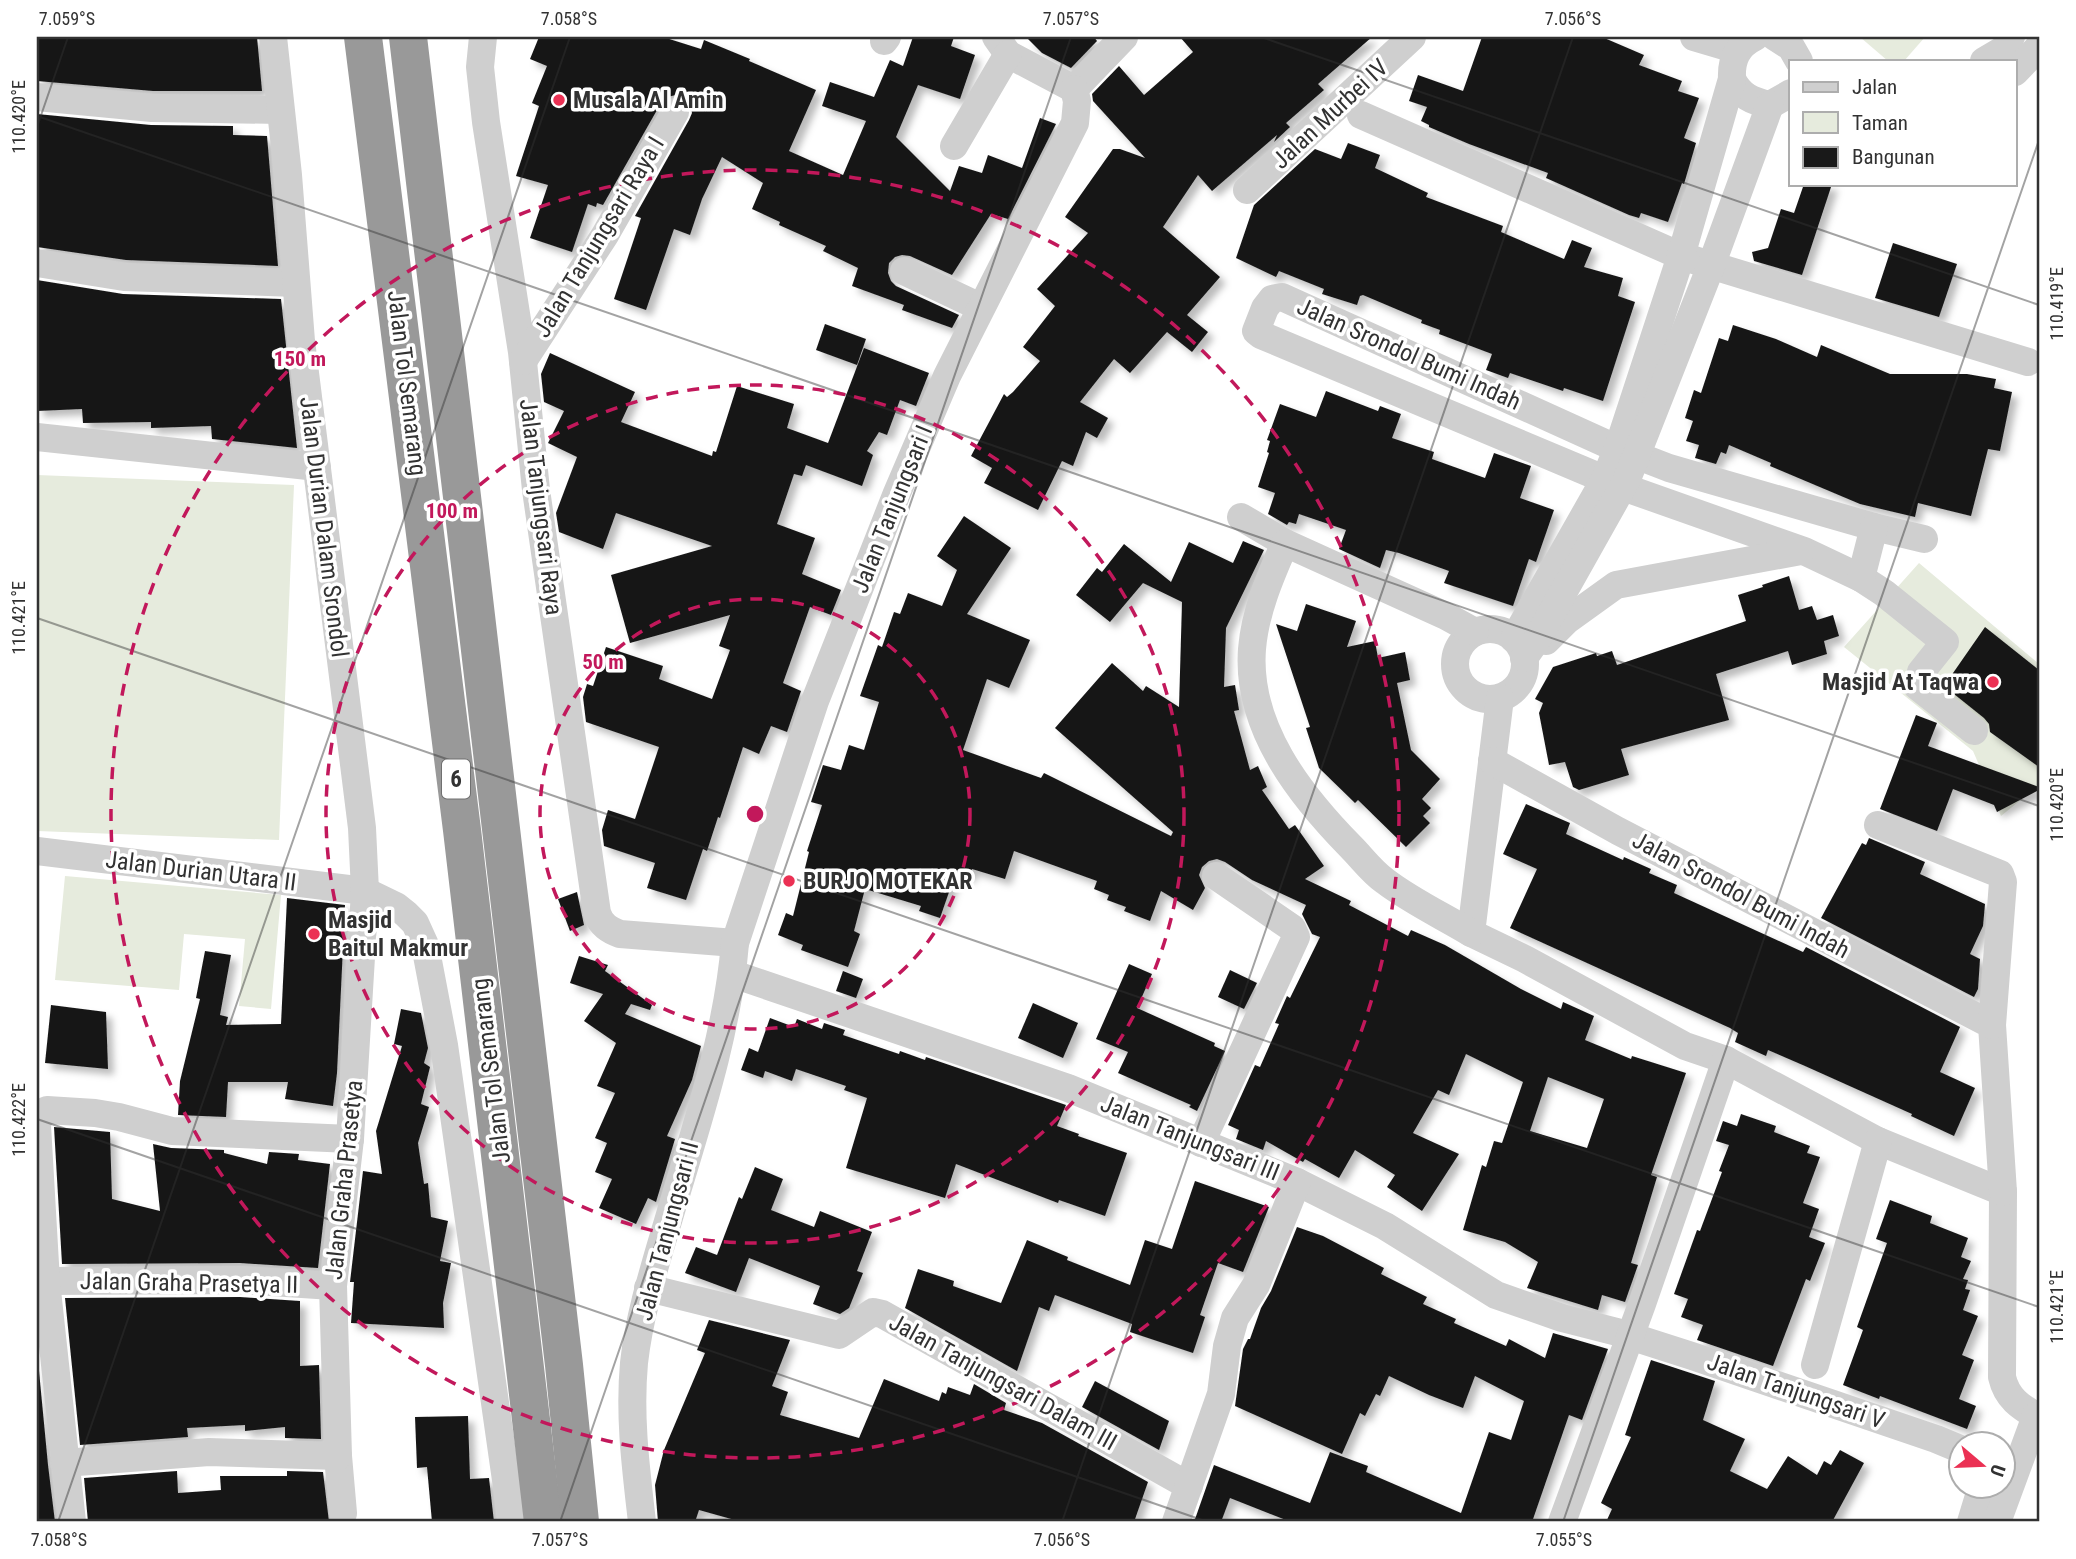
<svg xmlns="http://www.w3.org/2000/svg" width="2076" height="1559" viewBox="0 0 2076 1559" font-family="'Roboto Condensed',sans-serif">
  <defs>
    <filter id="shadow"><feDropShadow dx="6" dy="6" stdDeviation="3.5" flood-color="#0004"/></filter>
  </defs>
  <rect width="100%" height="100%" fill="#fff"/>
  <!-- green -->
  <g fill="#e6ebdd">
    <polygon points="1860,37 1925,37 1904,61 1888,61"/>
    <polygon points="37,475 294,485 279,840 37,831"/>
    <polygon points="1919,563 2039,664 2039,785 2001,816 1973,751 1844,647"/>
    <polygon points="65,876 281,895 271,1009 239,1006 245,939 184,934 179,990 55,980"/>
  </g>
  <!-- building -->
  <g fill="#191919" fill-rule="evenodd" filter="url(#shadow)">
    <polygon points="37,37 257,37 262,91 153,91 37,81"/>
    <polygon points="539,37 663,37 701,49 704,40 750,59 749,61 816,90 789,151 843,175 866,121 822,106 830,82 874,97 890,60 903,66 913,37 954,37 951,46 975,55 960,99 918,85 896,137 950,191 959,166 982,173 988,155 1022,168 1040,118 1056,124 1008,219 991,214 952,275 910,256 902,255 895,257 889,263 888,273 891,281 896,286 959,315 952,328 902,310 904,305 852,286 858,268 823,251 826,246 779,225 780,222 752,209 763,183 722,157 702,199 690,235 674,229 646,310 614,299 641,218 635,216 689,120 692,113 690,104 684,98 676,95 667,97 661,103 603,205 597,203 596,207 588,204 572,252 530,238 548,185 516,176 539,106 532,103 547,66 530,59"/>
    <polygon points="1026,37 1094,37 1097,41 1071,68 1042,53"/>
    <polygon points="1180,37 1372,37 1318,84 1324,90 1286,123 1290,127 1274,142 1277,135 1212,191 1198,175 1163,227 1220,277 1187,315 1208,332 1192,352 1167,332 1130,373 1114,359 1080,402 1108,418 1097,438 1086,432 1073,466 1062,461 1038,510 984,483 992,468 971,456 1004,394 1007,397 1013,392 1040,361 1023,347 1055,306 1037,289 1088,233 1065,217 1113,149 1120,149 1145,158 1093,101 1092,94 1119,66 1144,95 1193,52"/>
    <polygon points="1482,37 1602,37 1644,55 1639,65 1682,81 1678,91 1699,98 1684,138 1696,143 1684,184 1682,183 1668,222 1641,213 1639,218 1629,215 1546,178 1548,173 1469,144 1429,127 1429,125 1421,121 1427,107 1409,101 1418,75 1463,91"/>
    <polygon points="37,114 151,125 233,126 233,135 267,136 278,266 126,260 37,247"/>
    <polygon points="1348,143 1380,155 1375,168 1428,193 1426,197 1503,226 1501,232 1564,259 1572,240 1592,248 1584,267 1623,278 1618,296 1635,302 1603,401 1564,388 1563,391 1510,373 1508,378 1486,370 1492,354 1439,334 1440,330 1421,323 1422,320 1363,295 1360,296 1357,305 1322,294 1324,289 1279,271 1276,277 1236,258 1254,205 1315,149 1341,159"/>
    <polygon points="1804,184 1832,184 1802,275 1754,261 1752,252 1768,248 1781,209 1794,213"/>
    <polygon points="1893,243 1957,264 1939,317 1875,298"/>
    <polygon points="37,280 123,294 281,299 297,448 212,439 211,426 151,428 151,422 83,423 82,409 37,411"/>
    <polygon points="825,324 866,339 857,365 816,350"/>
    <polygon points="1733,325 1776,339 1817,357 1821,345 1890,374 1967,374 1996,379 1994,388 2012,392 2000,451 1988,449 1971,516 1918,503 1915,517 1860,504 1770,466 1771,463 1729,445 1726,454 1721,452 1716,464 1695,458 1699,445 1686,441 1693,421 1685,418 1694,390 1701,393 1719,338 1728,341"/>
    <polygon points="864,348 929,373 916,406 900,400 887,435 879,432 867,451 873,455 862,486 806,465 802,476 794,474 777,524 815,538 802,574 841,590 831,615 810,607 783,683 801,691 787,732 771,726 759,754 743,747 720,818 718,817 707,851 703,849 686,900 647,888 655,863 604,846 602,830 608,810 635,819 659,747 586,722 583,697 587,684 593,686 606,647 663,666 659,679 712,699 730,650 719,646 730,615 630,643 611,575 712,546 616,513 603,549 559,532 556,513 577,457 548,443 564,411 544,402 541,374 550,353 635,392 621,422 712,456 713,451 716,452 737,386 794,404 787,428 828,443"/>
    <polygon points="1326,391 1378,411 1380,406 1401,414 1392,438 1434,452 1432,459 1485,478 1494,453 1531,466 1520,498 1554,510 1536,562 1529,559 1513,606 1444,583 1449,571 1399,553 1386,550 1380,568 1339,549 1346,530 1299,514 1296,524 1289,522 1287,525 1268,514 1275,493 1258,487 1269,453 1267,452 1270,441 1267,440 1280,404 1316,417"/>
    <path d="M964 516 1011 548 967 614 1030 640 1009 688 987 679 963 750 1041 778 1044 773 1171 836 1173 832 1055 728 1112 663 1143 691 1146 686 1179 707 1182 602 1143 583 1110 622 1076 595 1097 568 1102 572 1124 544 1171 582 1189 542 1233 563 1243 541 1264 550 1226 628 1224 687 1235 685 1239 710 1234 711 1250 770 1258 766 1267 787 1262 790 1289 829 1295 825 1324 866 1305 879 1351 901 1349 905 1408 936 1411 930 1445 945 1521 989 1561 1009 1563 1002 1594 1016 1585 1040 1631 1059 1632 1056 1686 1073 1651 1175 1657 1177 1631 1263 1638 1265 1625 1302 1602 1295 1598 1310 1527 1288 1538 1262 1505 1242 1463 1230 1482 1165 1486 1167 1494 1141 1502 1143 1523 1082 1466 1054 1449 1095 1438 1090 1413 1133 1459 1154 1422 1211 1387 1187 1395 1175 1355 1150 1339 1178 1305 1159 1303 1162 1266 1141 1263 1150 1236 1139 1239 1130 1228 1125 1255 1065 1260 1067 1279 1024 1275 1023 1287 996 1290 998 1320 937 1312 934 1302 914 1306 905 1252 880 1225 862 1217 859 1209 861 1202 867 1199 875 1205 888 1193 910 1161 891 1150 921 1124 911 1126 907 1107 900 1109 895 1094 889 1097 881 1014 851 1005 879 972 869 969 877 956 872 940 918 919 911 921 906 865 889 854 931 860 934 848 967 801 950 803 945 778 935 786 913 793 916 809 852 807 851 822 805 811 802 823 765 841 770 849 745 864 750 879 702 860 696 878 645 882 647 894 612 900 614 908 593 942 606 957 570 937 556ZM1548 1077 1604 1099 1587 1148 1530 1131Z"/>
    <polygon points="1789,576 1799,610 1812,606 1817,620 1833,615 1839,636 1824,641 1827,654 1792,665 1788,651 1716,674 1729,720 1621,749 1629,775 1579,790 1573,787 1565,762 1549,765 1539,713 1543,703 1535,699 1553,667 1596,653 1597,656 1612,651 1617,665 1746,621 1738,595 1763,587 1762,585"/>
    <polygon points="1306,604 1356,621 1347,647 1375,641 1378,658 1405,652 1410,680 1397,683 1411,750 1440,779 1422,799 1431,808 1423,816 1430,823 1406,847 1358,800 1355,803 1319,768 1306,728 1310,727 1276,624 1297,631"/>
    <polygon points="1985,627 2039,670 2039,767 1990,732 1989,724 1984,718 1944,686"/>
    <polygon points="1916,715 1937,723 1928,746 2039,787 2039,790 1997,812 1994,805 1953,789 1937,831 1880,809"/>
    <polygon points="1526,804 1570,823 1566,834 1623,860 1624,857 1651,869 1649,873 1677,885 1674,893 1803,952 1806,947 1960,1027 1940,1072 1975,1088 1954,1136 1911,1116 1912,1114 1805,1066 1768,1050 1766,1056 1735,1042 1738,1033 1730,1028 1510,928 1537,869 1503,854"/>
    <polygon points="1869,838 1925,862 1920,874 1985,904 1983,926 1970,954 1980,959 1978,989 1974,997 1821,918 1862,843 1866,845"/>
    <polygon points="577,892 584,925 570,931 558,899"/>
    <polygon points="287,898 345,905 337,1073 333,1106 285,1099 288,1082 228,1082 226,1117 178,1115 180,1081 200,999 196,998 205,951 231,955 220,1015 228,1017 226,1025 281,1024"/>
    <polygon points="579,956 608,965 605,971 652,1005 650,1010 631,1004 625,1014 701,1046 692,1080 667,1136 675,1139 656,1202 648,1198 636,1224 599,1208 612,1179 595,1172 607,1143 595,1138 615,1093 597,1086 616,1043 584,1021 603,994 570,983"/>
    <polygon points="1129,964 1152,974 1137,1008 1215,1043 1214,1046 1225,1051 1197,1111 1189,1107 1191,1105 1118,1073 1128,1052 1096,1039"/>
    <polygon points="1230,970 1257,983 1244,1009 1218,997"/>
    <polygon points="843,971 863,979 856,998 836,991"/>
    <polygon points="1033,1003 1078,1023 1063,1058 1018,1038"/>
    <polygon points="51,1005 106,1012 108,1069 45,1063"/>
    <polygon points="401,1009 421,1013 428,1048 424,1063 430,1067 421,1104 429,1107 418,1143 424,1184 428,1183 431,1217 448,1221 440,1261 451,1263 443,1303 444,1328 351,1323 354,1282 350,1282 363,1171 382,1174 376,1131 402,1046 394,1044"/>
    <polygon points="770,1018 794,1027 797,1019 822,1029 824,1023 845,1030 843,1035 899,1054 900,1051 925,1060 926,1057 1066,1105 1057,1126 1079,1134 1078,1136 1127,1153 1105,1216 1059,1200 1058,1203 956,1164 945,1198 846,1168 867,1098 844,1090 846,1086 796,1069 792,1081 765,1071 763,1078 741,1070 749,1048 758,1052"/>
    <polygon points="1741,1114 1776,1126 1774,1132 1810,1146 1807,1153 1820,1157 1803,1203 1819,1209 1809,1237 1825,1243 1810,1281 1806,1279 1773,1366 1697,1340 1703,1325 1681,1317 1688,1299 1674,1294 1697,1230 1700,1231 1722,1172 1719,1171 1729,1145 1716,1141 1723,1121 1737,1126"/>
    <polygon points="54,1127 110,1132 112,1199 160,1211 153,1144 171,1148 224,1150 224,1153 267,1164 269,1152 299,1154 298,1160 330,1164 318,1268 240,1263 62,1264"/>
    <polygon points="755,1167 783,1179 771,1210 814,1227 820,1211 872,1232 857,1271 863,1273 849,1308 840,1314 813,1304 820,1286 749,1258 736,1292 685,1273 696,1247 717,1255 739,1197 742,1199"/>
    <polygon points="1195,1181 1269,1207 1243,1272 1218,1263 1200,1315 1205,1317 1193,1353 1130,1332 1132,1324 1055,1295 1049,1311 1039,1307 1017,1371 905,1308 918,1269 954,1281 953,1286 1001,1303 1027,1240 1068,1257 1067,1260 1130,1285 1145,1240 1172,1249"/>
    <polygon points="1890,1200 1932,1216 1930,1223 1968,1238 1961,1257 1971,1261 1963,1279 1968,1280 1965,1289 1970,1290 1963,1310 1978,1316 1962,1355 1974,1360 1959,1399 1976,1406 1967,1429 1880,1396 1879,1399 1843,1385 1863,1330 1857,1327 1887,1243 1876,1239"/>
    <polygon points="1297,1227 1323,1236 1384,1268 1381,1274 1427,1297 1423,1304 1456,1319 1454,1323 1506,1346 1509,1339 1545,1358 1553,1333 1608,1349 1582,1420 1569,1415 1532,1522 1291,1522 1230,1498 1221,1522 1194,1522 1214,1465 1310,1503 1330,1452 1368,1466 1366,1472 1461,1513 1489,1432 1511,1440 1524,1401 1475,1376 1463,1408 1429,1395 1389,1376 1380,1396 1376,1394 1365,1416 1360,1413 1342,1454 1235,1406 1243,1349 1248,1339 1250,1339 1261,1308 1271,1291"/>
    <polygon points="240,1297 300,1301 300,1366 319,1365 321,1439 285,1438 285,1427 245,1431 245,1425 187,1428 188,1437 80,1445 65,1298"/>
    <polygon points="709,1320 790,1340 772,1386 788,1392 780,1415 859,1438 884,1379 939,1401 942,1392 946,1394 948,1387 970,1395 974,1384 1006,1403 1004,1410 1042,1423 1148,1482 1134,1522 742,1522 699,1510 695,1522 658,1522 655,1485 664,1450 705,1353 697,1350"/>
    <polygon points="37,1350 48,1465 55,1522 37,1522"/>
    <polygon points="1651,1360 1715,1381 1703,1420 1745,1439 1730,1471 1767,1489 1788,1456 1817,1475 1824,1461 1831,1465 1840,1450 1864,1463 1832,1522 1606,1522 1612,1509 1601,1503 1631,1437 1625,1435"/>
    <polygon points="1095,1381 1169,1421 1159,1450 1082,1407"/>
    <polygon points="468,1416 470,1479 489,1478 494,1522 432,1522 427,1467 417,1468 415,1417"/>
    <polygon points="177,1471 178,1493 221,1490 220,1476 287,1476 287,1471 323,1472 329,1522 88,1522 84,1478"/>
  </g>
  <g fill="none" stroke-linecap="round" stroke-linejoin="round">
    <!-- minor -->
    <g stroke="#cfcfcf" stroke-width="28">
      <path d="M483 37 480 67 486 122 522 352 536 490 597 913C601 925 609 930 620 934L735 943"/>
      <polyline points="996,37 1008,54 1074,89"/>
      <polyline points="1694,37 1738,50"/>
      <polyline points="1775,37 1791,47 1799,61"/>
      <polyline points="884,41 887,37"/>
      <polyline points="1984,61 2006,48 2011,37"/>
      <polyline points="2015,72 2039,47"/>
      <path d="M1732 79C1740 96 1752 101 1770 105L1791 93"/>
      <polyline points="1074,89 1124,37"/>
      <polyline points="37,97 152,108 280,110"/>
      <polyline points="1361,115 1681,256 2028,362"/>
      <polyline points="954,146 1008,54"/>
      <polyline points="1247,190 1412,37"/>
      <polyline points="37,263 124,277 296,283"/>
      <polyline points="904,271 980,307"/>
      <polyline points="523,361 605,235 675,112"/>
      <polyline points="37,437 317,467"/>
      <polyline points="1241,517 1285,543"/>
      <polyline points="1924,539 1874,527 1669,468 1607,444 1282,297 1272,299 1265,308 1256,331 1261,335 1623,487 1804,551 1861,578 1884,593 1945,642 1921,672 1917,686 1974,731"/>
      <polyline points="1861,578 1874,527"/>
      <circle cx="1490" cy="664" r="35"/>
      <path d="M1514 639 1605 479 1618 448 1681 256 1732 79C1731 59 1737 46 1755 37"/>
      <polyline points="1546,641 1566,621 1616,585 1801,551"/>
      <polyline points="1524,658 1536,641 1627,479 1711,266 1770,105"/>
      <path d="M1500 698 1471 933 1525 959 1685 1046 1726 1060 1878 1141 2003 1192 2002 1377C2007 1399 2021 1407 2039 1418"/>
      <polyline points="1492,761 1618,831 1992,1025 2003,1192"/>
      <polyline points="1878,825 2000,874 2003,882 1992,1025"/>
      <polyline points="37,851 365,891 396,906 406,914 415,923 425,945 444,1045 512,1522"/>
      <path d="M1471 933C1443 916 1411 901 1385 881 1372 872 1362 858 1351 847 1300 795 1246 727 1252 649 1255 612 1270 577 1285 543L1446 616 1475 632"/>
      <polyline points="733,974 1068,1088 1297,1182 1385,1226 1496,1295 1562,1318 1617,1332 1692,1356 1936,1439 1960,1449"/>
      <polyline points="1201,1143 1296,937 1292,928 1216,876"/>
      <polyline points="46,1281 240,1280 333,1286"/>
      <polyline points="648,1288 839,1335 873,1312 882,1314 1189,1486"/>
      <polyline points="1815,1365 1878,1141"/>
      <polyline points="338,1456 343,1513"/>
      <polyline points="64,1463 209,1452 338,1456 333,1286 350,1139 365,891 362,828 301,341 288,175 273,37"/>
      <polyline points="72,1522 46,1281 37,1125 40,1114 47,1110 95,1113 119,1117 172,1131 350,1139"/>
      <path d="M642 1522C636 1469 629 1417 634 1363 639 1317 653 1272 666 1228 693 1135 727 1040 735 943L815 701 897 493 947 376 1075 123 1077 101 1074 89"/>
      <polyline points="1176,1522 1221,1394 1227,1346 1235,1318 1256,1285 1297,1182"/>
      <polyline points="1562,1522 1642,1304 1726,1060"/>
      <polyline points="1971,1522 1982,1486"/>
      <polyline points="1997,1522 2036,1416"/>
    </g>
    <!-- highway -->
    <g stroke="#999" stroke-width="38">
      <polyline points="363,37 462,830 543,1522"/>
      <polyline points="408,37 564,1365 580,1522"/>
    </g>
  </g>
  <!-- ticks -->
  <path fill="none" stroke="#323232" stroke-width="2" stroke-opacity="0.45" d="M1261 37 2039 305M37 116 2039 806M37 127 68 37M37 618 2039 1307M37 1119 1208 1522M58 1522 570 37M560 1522 1071 37M1062 1522 1573 37M1563 1522 2039 140"/>
  <!-- distance rings -->
  <g fill="none" stroke="#c2185b" stroke-width="3.5" stroke-dasharray="12 9">
    <circle cx="755" cy="814" r="215"/>
    <circle cx="755" cy="814" r="429"/>
    <circle cx="755" cy="814" r="644"/>
  </g>
  <!-- markers -->
  <g fill="#eb3154" stroke="#fff" stroke-width="2.5">
    <circle cx="559" cy="100" r="7"/>
    <circle cx="1993" cy="682" r="7"/>
    <circle cx="789" cy="881" r="7"/>
    <circle cx="314" cy="934" r="7"/>
  </g>
  <g text-anchor="middle" stroke-width="7" stroke-linejoin="round" paint-order="stroke">
    <!-- shield labels -->
    <rect fill="#fff" stroke="#707070" stroke-width="2" x="442" y="759.5" width="28" height="39" rx="5"/>
    <g font-size="23" font-weight="bold" fill="#323232">
      <text x="456" y="787">6</text>
    </g>
    <!-- poi labels -->
    <g font-size="24" font-weight="bold" fill="#323232" stroke="#fff" text-anchor="start">
      <text x="573" y="108">Musala Al Amin</text>
      <text x="1979" y="690" text-anchor="end">Masjid At Taqwa</text>
      <text x="803" y="889">BURJO MOTEKAR</text>
      <text x="328" y="928">Masjid<tspan x="328" dy="28">Baitul Makmur</tspan></text>
    </g>
    <!-- street labels -->
    <g font-size="24" fill="#323232" stroke="#fff">
      <text transform="translate(1330 114) rotate(-43)" y="8">Jalan Murbei IV</text>
      <text transform="translate(599 237) rotate(-59)" y="8">Jalan Tanjungsari Raya I</text>
      <text transform="translate(1409 354) rotate(24)" y="8">Jalan Srondol Bumi Indah</text>
      <text transform="translate(407 383) rotate(83)" y="8">Jalan Tol Semarang</text>
      <text transform="translate(541 507) rotate(83)" y="8">Jalan Tanjungsari Raya</text>
      <text transform="translate(892 509) rotate(-68)" y="8">Jalan Tanjungsari I</text>
      <text transform="translate(324 527) rotate(83)" y="8">Jalan Durian Dalam Srondol</text>
      <text transform="translate(201 871) rotate(7)" y="8">Jalan Durian Utara II</text>
      <text transform="translate(1741 895) rotate(28)" y="8">Jalan Srondol Bumi Indah</text>
      <text transform="translate(491 1071) rotate(-97)" y="8">Jalan Tol Semarang</text>
      <text transform="translate(1190 1138) rotate(22)" y="8">Jalan Tanjungsari III</text>
      <text transform="translate(344 1180) rotate(-84)" y="8">Jalan Graha Prasetya</text>
      <text transform="translate(667 1231) rotate(-75)" y="8">Jalan Tanjungsari II</text>
      <text transform="translate(189 1283) rotate(1)" y="8">Jalan Graha Prasetya II</text>
      <text transform="translate(1003 1382) rotate(29)" y="8">Jalan Tanjungsari Dalam III</text>
      <text transform="translate(1796 1391) rotate(19)" y="8">Jalan Tanjungsari V</text>
    </g>
  </g>
  <circle cx="755" cy="814" r="10" fill="#c2185b" stroke="#fff" stroke-width="3.5"/>
  <g font-size="21" text-anchor="middle" font-weight="bold" fill="#c2185b" stroke="#fff" stroke-width="7" stroke-linejoin="round" paint-order="stroke">
    <text x="300" y="366">150 m</text>
    <text x="452" y="518">100 m</text>
    <text x="603" y="669">50 m</text>
  </g>
  <!-- border -->
  <rect width="2076" height="1559" fill="none" stroke="#ffffff" stroke-width="77"/>
  <!-- legend -->
  <rect x="1789" y="60" width="228" height="126" fill="#ffffff" stroke="#adadad" stroke-width="2"/>
  <rect x="1803" y="82" width="35" height="10" fill="#cfcfcf" stroke="#adadad" stroke-width="2"/>
  <text x="1852" y="94" font-size="21" fill="#323232">Jalan</text>
  <rect x="1803" y="112" width="35" height="21" fill="#e6ebdd" stroke="#adadad" stroke-width="2"/>
  <text x="1852" y="130" font-size="21" fill="#323232">Taman</text>
  <rect x="1803" y="147" width="35" height="21" fill="#191919" stroke="#adadad" stroke-width="2"/>
  <text x="1852" y="164" font-size="21" fill="#323232">Bangunan</text>
  <!-- north arrow -->
  <g transform="translate(1982 1465) rotate(109)"><circle r="33" fill="#ffffff" stroke="#adadad" stroke-width="2"/>
  <path d="M0-5L12 26L0 18L-12 26Z" fill="#eb3154"/>
  <text y="-10" font-size="19" font-weight="bold" text-anchor="middle" fill="#323232">U</text>
  </g>
  <rect x="38" y="38" width="2000" height="1482" fill="none" stroke="#323232" stroke-width="2.5"/>
  <g font-size="18" text-anchor="middle" fill="#323232">
    <text x="67" y="25">7.059°S</text>
    <text x="569" y="25">7.058°S</text>
    <text x="1071" y="25">7.057°S</text>
    <text x="1573" y="25">7.056°S</text>
    <text transform="translate(19 117) rotate(-90)" y="6">110.420°E</text>
    <text transform="translate(2057 304) rotate(-90)" y="6">110.419°E</text>
    <text transform="translate(19 618) rotate(-90)" y="6">110.421°E</text>
    <text transform="translate(2057 805) rotate(-90)" y="6">110.420°E</text>
    <text transform="translate(19 1120) rotate(-90)" y="6">110.422°E</text>
    <text transform="translate(2057 1307) rotate(-90)" y="6">110.421°E</text>
    <text x="59" y="1546">7.058°S</text>
    <text x="560" y="1546">7.057°S</text>
    <text x="1062" y="1546">7.056°S</text>
    <text x="1564" y="1546">7.055°S</text>
  </g>
</svg>
